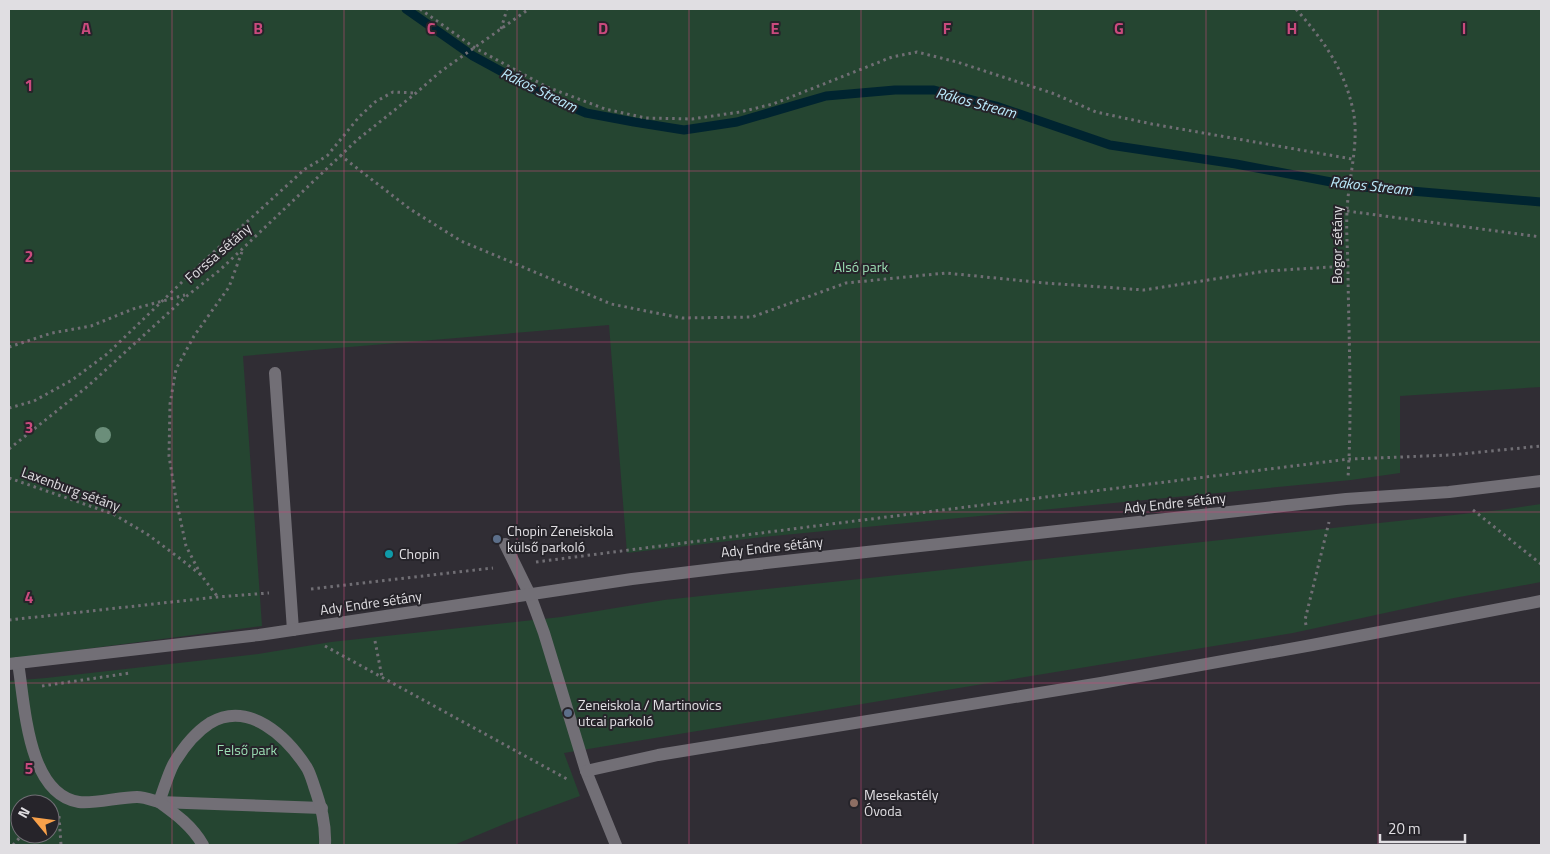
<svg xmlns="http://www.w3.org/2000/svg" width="1550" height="854" viewBox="0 0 1550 854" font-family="'Titillium Web',sans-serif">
  <rect width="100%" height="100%" fill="#302d34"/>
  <!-- green -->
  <g fill="#254531" fill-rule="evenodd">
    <polygon points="9,9 1541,9 1541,387 1400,396 1400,473 1351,480 763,537 627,553 609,325 243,356 262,626 9,659"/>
    <path d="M1541 504V582L1454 598 1293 633 564 753 580 796 509 822 454 845H9V681L46 678 258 654 331 642 561 617 664 600 1500 510ZM20 804H50V834H20Z"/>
  </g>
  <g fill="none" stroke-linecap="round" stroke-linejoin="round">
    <!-- stream -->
    <polyline stroke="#002430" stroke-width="9" points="406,9 473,56 548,97 586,113 634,122 684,130 737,122 826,96 895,90 934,90 996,106 1110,145 1236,164 1352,186 1541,202"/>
    <!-- path -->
    <g stroke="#706e74" stroke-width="3" stroke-dasharray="2.5 4" stroke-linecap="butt">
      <polyline points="420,9 475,48 547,87 605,109 646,118 692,119 740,112 773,104 892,57 917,52 957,62 1052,93 1096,112 1152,124 1352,159"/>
      <path d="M1296 9C1323 40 1344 68 1353 110 1360 142 1348 179 1347 212 1346 233 1348 255 1348 276 1349 344 1352 411 1348 478"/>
      <polyline points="501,29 507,9"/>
      <polyline points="340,155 410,209 461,241 611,304 682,318 752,317 846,283 946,273 1045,283 1144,290 1266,271 1348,266"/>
      <polyline points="1347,211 1541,237"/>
      <polyline points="9,347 52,333 91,326 133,309 185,295"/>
      <polyline points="9,408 34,401 72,380 107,354 206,259 305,169 327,156 359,117 375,102 393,92 415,93"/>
      <polyline points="9,449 88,386 188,295 220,270 357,140 416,93 440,72 529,9"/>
      <polyline points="9,478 113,514 147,534 178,557 201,575 217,596"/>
      <polyline points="1473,510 1541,564"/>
      <polyline points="536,562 831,524 1349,459 1451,455 1541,446"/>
      <polyline points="201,575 186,546 176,499 169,456 170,404 176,369 194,336 229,287 243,249"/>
      <polyline points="311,589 493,568"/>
      <polyline points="9,620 217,597 269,593"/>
      <polyline points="1306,625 1305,620 1329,522"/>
      <polyline points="375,641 382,677"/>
      <polyline points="325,646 567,779"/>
      <polyline points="42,686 130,673"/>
      <polyline points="59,816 61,845"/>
      <polyline points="13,845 23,834"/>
    </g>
    <!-- lane -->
    <g stroke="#726f76" stroke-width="12">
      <polyline points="275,373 293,630"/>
      <polyline points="505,544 530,595"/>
      <path d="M18 663C25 704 27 794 79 802 94 804 120 797 137 797 144 797 152 800 159 802L322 808"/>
      <path d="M203 845C192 826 177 815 159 802 164 789 168 774 174 763 183 748 196 732 210 723 249 700 287 737 307 768 310 773 312 780 314 786 321 806 326 824 325 845"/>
    </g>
    <!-- street -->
    <g stroke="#726f76" stroke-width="12">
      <polyline points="530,595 544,633 586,771 616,845"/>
      <polyline points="586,771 658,755 1101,683 1312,645 1541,601"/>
    </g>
    <!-- secondary -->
    <polyline stroke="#726f76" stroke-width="12" points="9,664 259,635 632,579 731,567 1346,499 1449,492 1541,481"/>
  </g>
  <!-- trees -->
  <circle fill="#6b8e7a" cx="103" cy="435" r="8"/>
  <!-- grid -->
  <path fill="none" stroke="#ca4a7d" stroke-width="1" stroke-opacity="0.55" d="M172 9V845M344 9V845M517 9V845M689 9V845M861 9V845M1033 9V845M1206 9V845M1378 9V845M9 171H1541M9 342H1541M9 512H1541M9 683H1541"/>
  <!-- markers -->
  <g fill="#5c6f8a" stroke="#26242a" stroke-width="2">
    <circle cx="497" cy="539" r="5"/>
    <circle cx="568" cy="713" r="5"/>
  </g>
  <circle fill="#0f9aa8" stroke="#26242a" stroke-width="2" cx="389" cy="554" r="5"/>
  <circle fill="#8d6e63" stroke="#26242a" stroke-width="2" cx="854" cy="803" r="5"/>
  <g text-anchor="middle" stroke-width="4" stroke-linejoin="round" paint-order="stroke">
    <!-- street labels -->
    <g font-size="14" fill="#e0dee2" stroke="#26242a">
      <text transform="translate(1337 245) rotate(-90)" y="5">Bogor sétány</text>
      <text transform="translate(218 253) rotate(-41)" y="5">Forssa sétány</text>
      <text transform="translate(71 489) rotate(20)" y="5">Laxenburg sétány</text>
      <text transform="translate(1175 503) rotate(-6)" y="5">Ady Endre sétány</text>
      <text transform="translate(772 547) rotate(-6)" y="5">Ady Endre sétány</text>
      <text transform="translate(371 603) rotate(-8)" y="5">Ady Endre sétány</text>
    </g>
    <!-- park labels -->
    <g font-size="14" fill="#9bdeb3" stroke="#26242a">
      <text x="861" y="272">Alsó park</text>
      <text x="247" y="755">Felső park</text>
    </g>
    <!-- poi labels -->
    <g font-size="14" fill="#e0dee2" stroke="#26242a" text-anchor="start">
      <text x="507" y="536">Chopin Zeneiskola<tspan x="507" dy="16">külső parkoló</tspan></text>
      <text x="399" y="559">Chopin</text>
      <text x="578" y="710">Zeneiskola / Martinovics<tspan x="578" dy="16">utcai parkoló</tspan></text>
      <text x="864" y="800">Mesekastély<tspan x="864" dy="16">Óvoda</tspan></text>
    </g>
    <!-- water labels -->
    <g font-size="15" font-style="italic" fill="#bbeafc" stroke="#26242a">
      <text transform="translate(539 90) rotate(26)" y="5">Rákos Stream</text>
      <text transform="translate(976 103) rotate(15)" y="5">Rákos Stream</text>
      <text transform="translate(1371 186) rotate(6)" y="5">Rákos Stream</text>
    </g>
  </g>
  <g font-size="16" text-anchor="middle" font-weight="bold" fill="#ca4a7d" stroke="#26242a" stroke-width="4" stroke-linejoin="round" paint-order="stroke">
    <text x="86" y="34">A</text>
    <text x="258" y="34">B</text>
    <text x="431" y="34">C</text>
    <text x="603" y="34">D</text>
    <text x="775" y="34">E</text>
    <text x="947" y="34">F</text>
    <text x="1119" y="34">G</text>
    <text x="1292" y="34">H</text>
    <text x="1464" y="34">I</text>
    <text x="29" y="91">1</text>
    <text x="29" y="262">2</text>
    <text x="29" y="433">3</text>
    <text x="29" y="603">4</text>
    <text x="29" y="774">5</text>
  </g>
  <!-- border -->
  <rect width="1550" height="854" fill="none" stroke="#e0dee2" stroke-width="20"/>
  <!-- north arrow -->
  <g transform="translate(35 819) rotate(299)"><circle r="24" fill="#26242a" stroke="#706e74"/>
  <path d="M0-4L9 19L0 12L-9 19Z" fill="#f8a14a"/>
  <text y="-8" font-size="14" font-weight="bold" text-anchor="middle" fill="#e0dee2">N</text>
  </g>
  <!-- scale -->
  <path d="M1380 834v8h85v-8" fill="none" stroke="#e0dee2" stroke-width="2.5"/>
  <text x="1388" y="834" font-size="15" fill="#e0dee2" stroke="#26242a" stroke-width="4" paint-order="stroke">20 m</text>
</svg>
